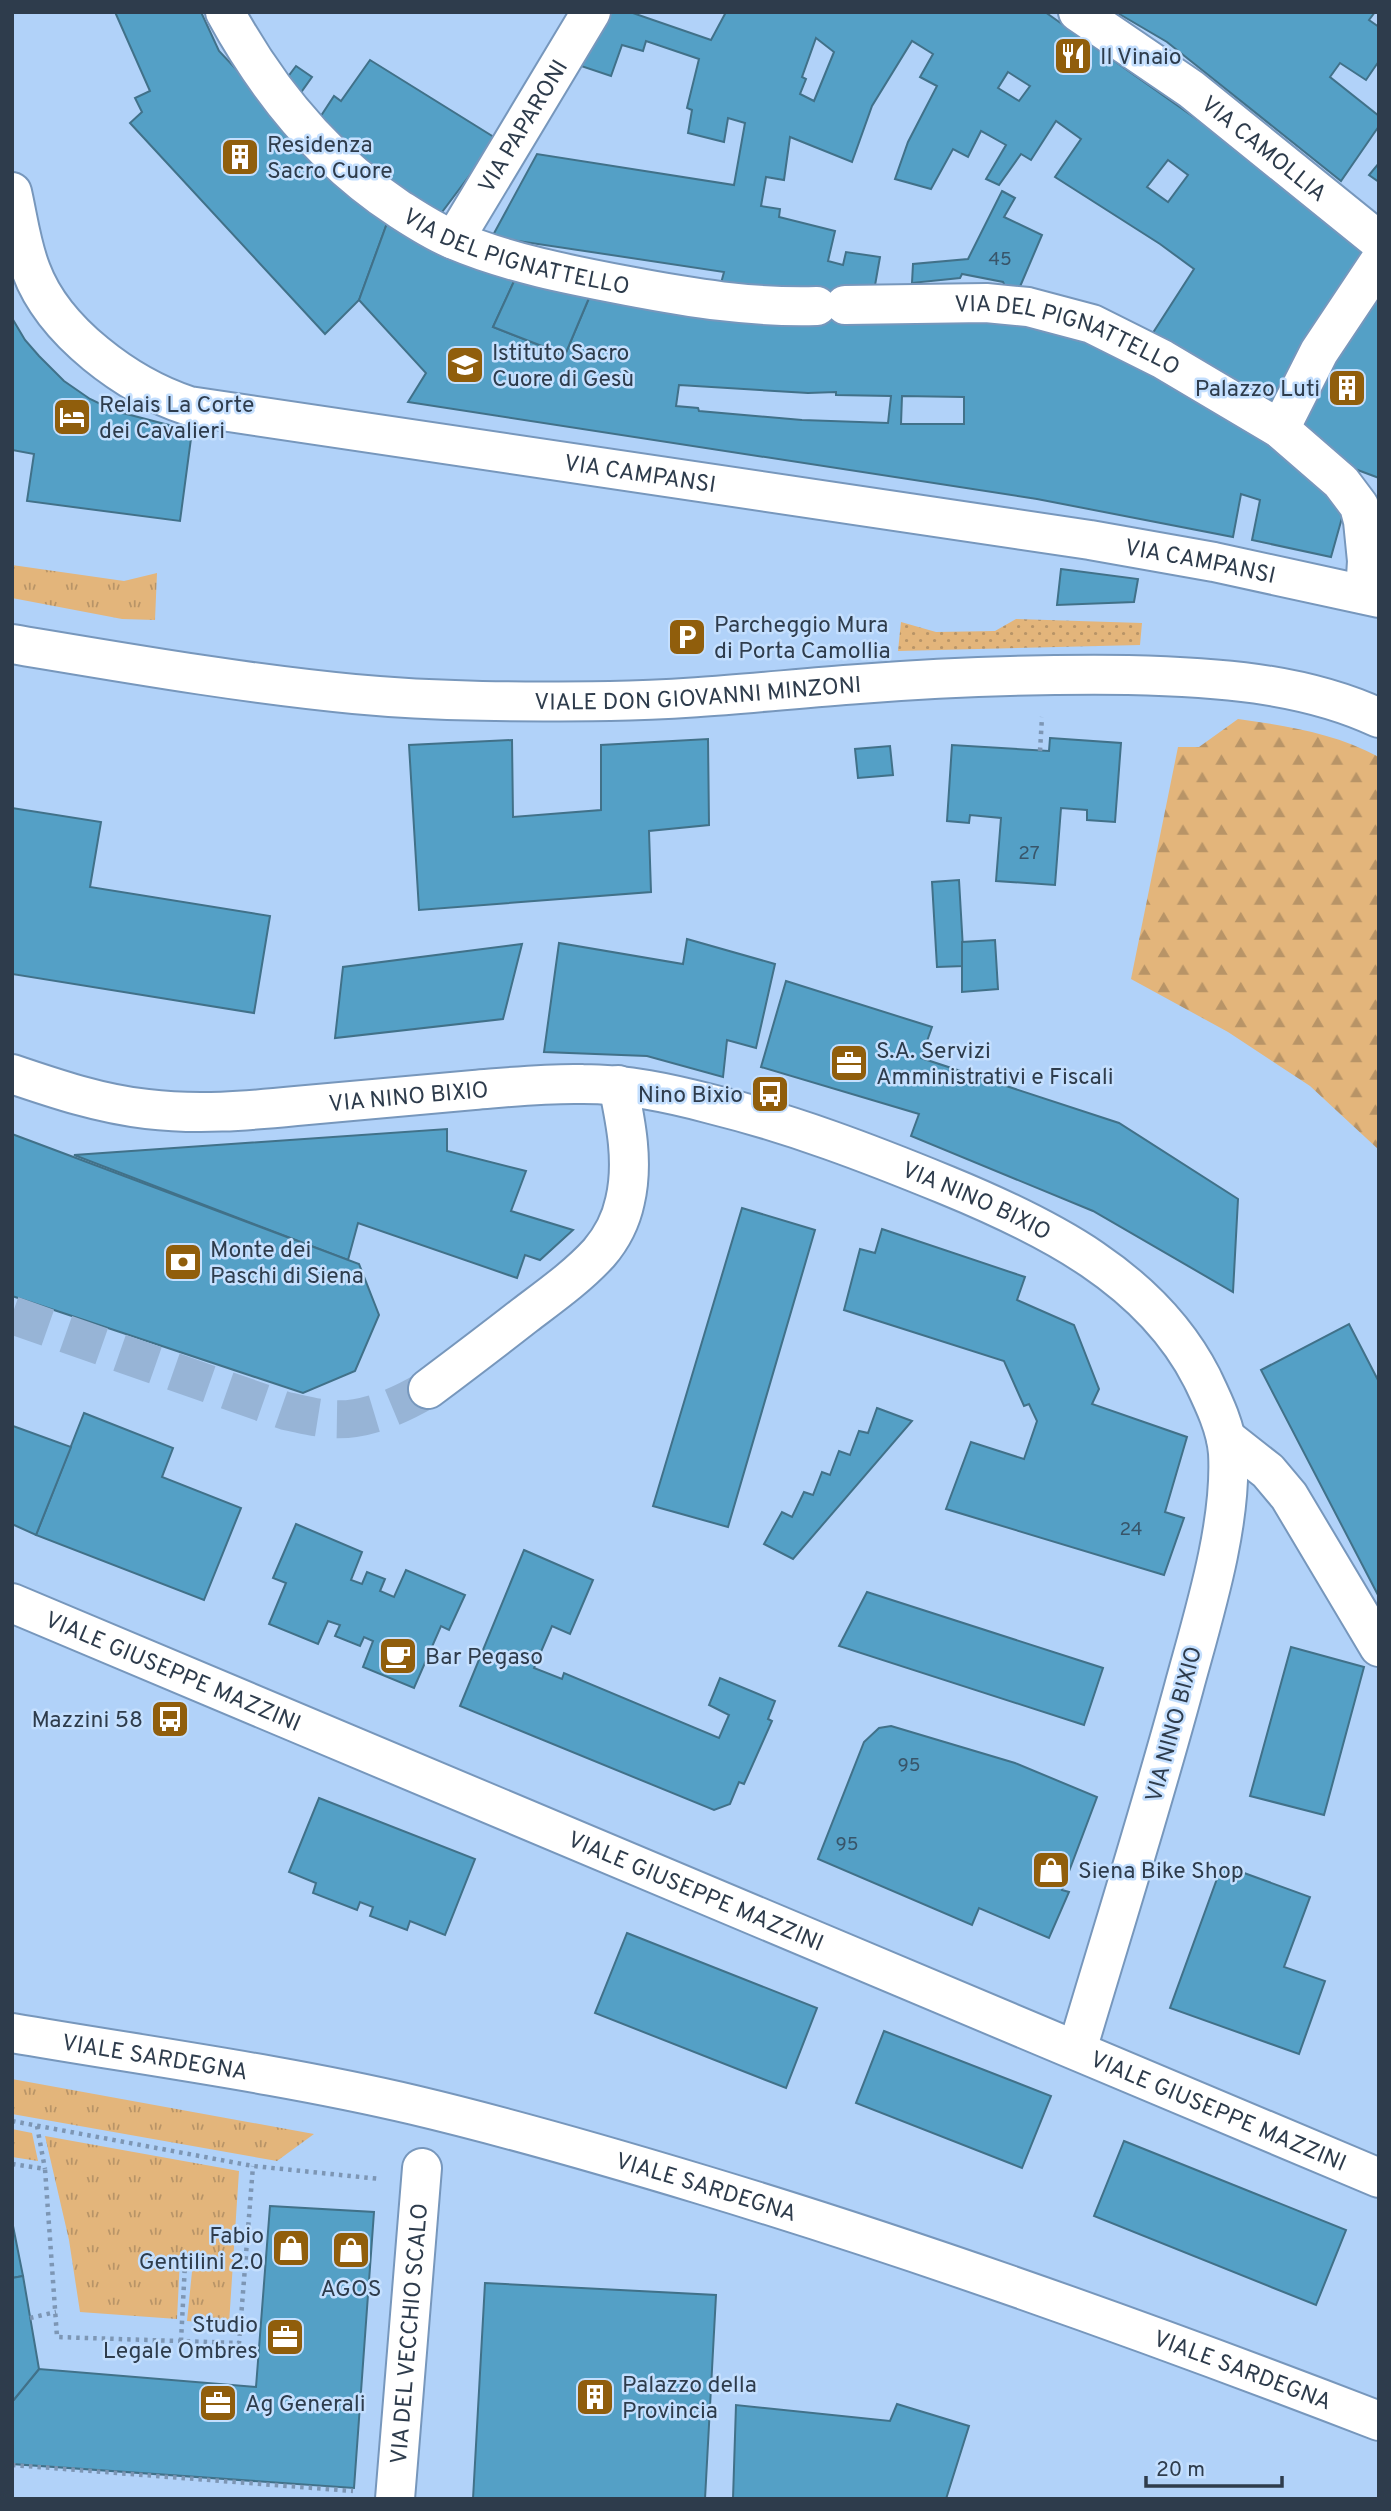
<svg xmlns="http://www.w3.org/2000/svg" width="1391" height="2511" viewBox="0 0 1391 2511" font-family="Overpass,sans-serif">
  <defs>
    <pattern id="grass-tufts" width="24" height="20" patternUnits="userSpaceOnUse" patternTransform="scale(1.75)"><rect width="24" height="20" fill="#e3b57b"/><path d="M3 7l-1-3M5 7V3M7 7l1-3M15 17l-1-3M17 17v-4M19 17l1-3" fill="none" stroke="#b89467"/></pattern>
    <pattern id="forest-firs" width="22" height="20" patternUnits="userSpaceOnUse" patternTransform="scale(1.75)"><rect width="22" height="20" fill="#e3b57b"/><path d="M5 1l3.5 6h-7zM16 11l3.5 6h-7z" fill="#b89467"/></pattern>
    <pattern id="park-dots" width="8" height="8" patternUnits="userSpaceOnUse" patternTransform="scale(1.75)"><rect width="8" height="8" fill="#e3b57b"/><path d="M2 2h.1M6 6h.1" fill="none" stroke="#b89467" stroke-width="1.8" stroke-linecap="round"/></pattern>
  </defs>
  <rect width="100%" height="100%" fill="#b1d2f9"/>
  <!-- grass -->
  <g fill="url(#grass-tufts)">
    <polygon points="12,565 124,581 157,573 155,620 122,619 12,598"/>
    <polygon points="12,2079 314,2134 277,2161 12,2114"/>
    <polygon points="12,2129 32,2133 38,2161 12,2157"/>
    <polygon points="45,2136 239,2171 229,2324 187,2321 193,2262 180,2259 177,2319 80,2312 69,2240"/>
  </g>
  <!-- forest -->
  <path fill="url(#forest-firs)" d="M1238 719C1288 726 1334 733 1379 757V1150L1310 1086 1228 1032 1131 979 1178 747H1199Z"/>
  <!-- park -->
  <polygon fill="url(#park-dots)" points="1016,619 1142,623 1140,645 898,651 901,622 936,632 995,631"/>
  <!-- building -->
  <g fill="#54a0c6" stroke="#417189" stroke-width="2" fill-rule="evenodd">
    <polygon points="115,12 201,12 219,51 284,120 390,215 359,300 325,334 130,123 142,112 135,98 150,91"/>
    <path d="M610 12H630L711 40 726 12H1045L1222 137 1371 256 1272 412 1149 339 1194 269 1160 244 1055 177 1081 139 1056 121 1031 160 1021 154 999 185 986 179 1006 145 981 131 968 157 953 149 931 189 895 179 908 142 937 86 920 77 933 54 912 41 872 106 852 162 790 137 784 180 766 177 761 206 780 209 779 217 835 231 828 261 843 265 846 252 880 257 874 291 1081 332 1240 417 1345 507 1331 557 1252 540 1260 500 1241 494 1233 537 1037 499 408 402 426 373 359 300 390 215 516 277 493 327 565 355 589 298 671 307 720 287 724 272 492 237 537 154 734 185 745 123 728 118 724 142 688 133 692 110 687 108 699 59 646 41 643 51 622 45 611 76 581 66ZM816 38 834 52 814 101 800 94 806 79 802 77ZM1008 72 1030 86 1019 101 998 88ZM1168 160 1188 175 1168 202 1147 187ZM679 385 808 393 836 392V395L891 396 888 423 802 420 699 411 698 408 676 406ZM902 396 964 397V424H901Z"/>
    <polygon points="1116,12 1375,12 1369,20 1379,27 1379,61 1366,80 1340,63 1330,77 1379,116 1379,126 1341,181 1167,42"/>
    <polygon points="370,60 497,139 436,220 315,125 334,96 341,101"/>
    <polygon points="296,66 312,77 297,98 284,82"/>
    <polygon points="1379,163 1379,182 1369,175"/>
    <polygon points="1002,191 1015,198 1004,217 1042,235 1019,289 1005,286 1003,282 962,274 960,278 912,283 913,264 968,259"/>
    <polygon points="1379,276 1379,478 1347,466 1298,431"/>
    <polygon points="516,277 589,298 565,355 493,327"/>
    <polygon points="12,318 25,340 39,356 64,381 90,399 115,411 192,431 180,521 27,501 34,454 12,450"/>
    <polygon points="1061,569 1138,579 1134,602 1057,605"/>
    <polygon points="1050,738 1121,743 1115,822 1087,820 1087,810 1061,808 1055,885 996,881 1001,818 970,815 969,823 947,821 952,745 1049,751"/>
    <polygon points="708,739 709,825 649,831 651,892 419,910 409,745 512,740 513,817 601,810 601,745"/>
    <polygon points="890,746 893,775 858,778 855,749"/>
    <polygon points="12,808 101,822 90,887 270,916 254,1013 12,974"/>
    <polygon points="959,880 964,966 937,967 932,882"/>
    <polygon points="687,939 775,964 756,1048 727,1040 723,1077 647,1056 544,1052 559,943 683,964"/>
    <polygon points="995,940 998,989 962,992 962,942"/>
    <polygon points="522,944 503,1019 335,1038 343,967"/>
    <polygon points="786,981 932,1027 921,1058 1119,1123 1238,1199 1233,1292 1093,1211 911,1136 919,1114 761,1067"/>
    <polygon points="447,1129 447,1151 526,1171 511,1211 573,1230 540,1260 525,1255 517,1278 358,1223 348,1260 74,1155"/>
    <polygon points="12,1134 359,1264 379,1315 355,1371 303,1393 12,1296"/>
    <polygon points="742,1208 815,1230 728,1527 653,1506"/>
    <polygon points="882,1229 1025,1277 1017,1300 1074,1325 1099,1389 1092,1404 1187,1437 1165,1512 1184,1518 1164,1575 946,1509 971,1442 1024,1459 1037,1421 1029,1404 1024,1406 1004,1361 844,1310 860,1249 875,1253"/>
    <polygon points="1349,1324 1379,1382 1379,1597 1261,1370"/>
    <polygon points="877,1408 912,1421 793,1559 764,1544 782,1512 792,1517 804,1492 813,1495 822,1472 830,1475 839,1451 850,1455 859,1431 868,1433"/>
    <polygon points="84,1413 173,1448 162,1477 241,1508 204,1600 36,1535"/>
    <polygon points="13,1426 71,1447 36,1535 12,1524"/>
    <polygon points="296,1524 362,1552 351,1580 362,1584 367,1572 385,1579 380,1591 394,1597 406,1570 465,1595 449,1630 441,1626 414,1688 363,1667 373,1641 364,1637 360,1646 335,1636 340,1625 328,1621 318,1644 269,1624 286,1583 273,1578"/>
    <polygon points="524,1550 593,1580 570,1634 552,1626 534,1668 562,1679 564,1673 719,1738 729,1715 709,1705 720,1678 775,1701 768,1719 772,1721 744,1784 739,1782 730,1804 714,1810 460,1706"/>
    <polygon points="867,1592 1103,1668 1084,1725 839,1646"/>
    <polygon points="1291,1647 1364,1667 1324,1815 1250,1796"/>
    <polygon points="159,1708 183,1719 179,1730 154,1719"/>
    <polygon points="891,1726 1015,1763 1097,1797 1062,1890 1069,1892 1049,1938 979,1908 972,1925 818,1859 864,1742 879,1728"/>
    <polygon points="319,1798 475,1859 445,1935 410,1921 407,1930 370,1916 373,1907 360,1902 357,1910 313,1893 316,1883 289,1872"/>
    <polygon points="1222,1865 1310,1897 1284,1967 1325,1981 1299,2054 1170,2008"/>
    <polygon points="627,1933 817,2008 786,2088 595,2013"/>
    <polygon points="884,2031 1051,2096 1022,2168 856,2103"/>
    <polygon points="1124,2141 1346,2230 1316,2305 1094,2216"/>
    <polygon points="270,2206 374,2212 354,2488 12,2464 12,2402 39,2369 256,2387"/>
    <polygon points="12,2221 23,2276 12,2278"/>
    <polygon points="23,2276 39,2369 12,2402 12,2278"/>
    <polygon points="485,2283 716,2295 705,2499 473,2499"/>
    <polygon points="897,2404 969,2426 946,2499 733,2499 736,2405 890,2421"/>
  </g>
  <g fill="none" stroke-linecap="round" stroke-linejoin="round">
    <!-- minor-tunnel -->
    <path stroke="#97b4d6" stroke-width="38" stroke-dasharray="38 19" stroke-linecap="butt" d="M12 1315 286 1411C301 1414 315 1418 330 1419 364 1422 399 1406 428 1389"/>
    <defs>
      <g id="minor">
        <path id="s1" d="M225 12C268 91 323 159 399 209 416 220 434 232 454 240 508 263 570 275 628 286 691 298 753 308 817 306"/>
        <path id="s2" d="M1078 12 1191 89 1379 241"/>
        <path id="s3" d="M12 192C18 218 21 245 31 270 54 332 128 386 189 406L1090 540 1214 562 1379 598"/>
        <path id="s4" d="M454 240 591 12"/>
        <path id="s5" d="M845 305 986 303 1028 307 1092 324 1162 359 1280 429 1341 482 1359 506 1363 521 1367 561 1365 594"/>
        <polyline points="1280,429 1319,352 1379,262"/>
        <path id="s6" d="M12 1074C56 1089 101 1104 147 1109 197 1115 246 1111 296 1106 355 1101 415 1095 474 1090 510 1087 547 1083 583 1084 627 1084 669 1093 711 1104 792 1124 868 1153 946 1185 1046 1226 1151 1278 1202 1378 1213 1401 1226 1427 1228 1453 1232 1526 1203 1617 1184 1687 1151 1809 1113 1929 1077 2050"/>
        <path d="M428 1389C460 1365 493 1340 525 1315 550 1296 577 1277 599 1253 611 1239 621 1220 625 1201 634 1163 626 1123 618 1085"/>
        <polyline points="1226,1438 1268,1471 1289,1496 1379,1647"/>
        <path id="s7" d="M395 2499 422 2168"/>
      </g>
      <g id="major">
        <path id="s8" d="M12 644C126 663 240 683 354 694 439 702 525 702 610 701 693 700 776 690 859 684 948 677 1038 674 1128 675 1212 677 1302 682 1379 718"/>
        <path id="s9" d="M12 1603 1379 2178"/>
        <path id="s10" d="M12 2033C146 2056 282 2074 414 2105 511 2128 607 2156 703 2185 932 2254 1156 2335 1379 2421"/>
      </g>
    </defs>
    <!-- minor casing -->
    <use href="#minor" stroke="#7797bc" stroke-width="42"/>
    <!-- major casing -->
    <use href="#major" stroke="#7797bc" stroke-width="42"/>
    <!-- path -->
    <g stroke="#7d96b4" stroke-width="4.5" stroke-dasharray="3.5 5" stroke-linecap="butt">
      <polyline points="1040,751 1042,717"/>
      <polyline points="12,2121 253,2166 380,2179"/>
      <polyline points="37,2126 45,2169"/>
      <polyline points="12,2164 45,2169 57,2337 239,2343 253,2166"/>
      <polyline points="30,2318 56,2312"/>
      <polyline points="181,2341 185,2264"/>
      <polyline points="12,2465 353,2491"/>
    </g>
    <!-- minor -->
    <use href="#minor" stroke="#fff" stroke-width="38"/>
    <!-- major -->
    <use href="#major" stroke="#fff" stroke-width="38"/>
  </g>
  <!-- icons -->
  <defs>
    <symbol id="restaurant-square" viewBox="-11 -11 22 22"><rect x="-9" y="-9" width="18" height="18" rx="4" fill="#905e0c" stroke="#c4dffe"/><path d="M-5-6h1v4h1v-4h1v4h1v-4h1v5L-1.5 .5V6h-2V.5L-5-1ZM5-6V6H3V1.5H1.5Q1.5-4 5-6Z" fill="#fff"/></symbol>
    <symbol id="building-square" viewBox="-11 -11 22 22"><rect x="-9" y="-9" width="18" height="18" rx="4" fill="#905e0c" stroke="#c4dffe"/><path d="M-4-6H4V6H1V3H-1V6H-4ZM-2.5-4.3h1.7v1.8h-1.7ZM.8-4.3h1.7v1.8H.8ZM-2.5-1h1.7V.8h-1.7ZM.8-1h1.7V.8H.8Z" fill="#fff"/></symbol>
    <symbol id="school-square" viewBox="-11 -11 22 22"><rect x="-9" y="-9" width="18" height="18" rx="4" fill="#905e0c" stroke="#c4dffe"/><path d="M0-5L7-2L0 1L-7-2ZM-4 1L0 2.5L4 1V4Q0 6-4 4Z" fill="#fff"/></symbol>
    <symbol id="hotel-square" viewBox="-11 -11 22 22"><rect x="-9" y="-9" width="18" height="18" rx="4" fill="#905e0c" stroke="#c4dffe"/><path d="M-6-4.5h1.5V1H6V5H4.5V3h-9V5H-6ZM-4 0a1.8 1.8 0 1 1 3.6 0ZM.5 0V-2.5h3Q6-2.5 6 0Z" fill="#fff"/></symbol>
    <symbol id="parking-square" viewBox="-11 -11 22 22"><rect x="-9" y="-9" width="18" height="18" rx="4" fill="#905e0c" stroke="#c4dffe"/><path d="M-3.5-5.5H1a3.5 3.5 0 0 1 0 7H-1V5.5H-3.5ZM-1-3.4V-.6H.8a1.4 1.4 0 0 0 0-2.8Z" fill="#fff"/></symbol>
    <symbol id="office-square" viewBox="-11 -11 22 22"><rect x="-9" y="-9" width="18" height="18" rx="4" fill="#905e0c" stroke="#c4dffe"/><path d="M-6-3h4V-5.5h4V-3h4V5H-6ZM-1-4.5V-3h2v-1.5ZM-6 0V1H6V0Z" fill="#fff"/></symbol>
    <symbol id="bus-square" viewBox="-11 -11 22 22"><rect x="-9" y="-9" width="18" height="18" rx="4" fill="#905e0c" stroke="#c4dffe"/><path d="M-5-6H5V4H4V6H2V4H-2V6H-4V4H-5ZM-3.5-4V0h7V-4ZM-3.5 1.2v1.5H-2V1.2ZM2 1.2v1.5H3.5V1.2Z" fill="#fff"/></symbol>
    <symbol id="bank-square" viewBox="-11 -11 22 22"><rect x="-9" y="-9" width="18" height="18" rx="4" fill="#905e0c" stroke="#c4dffe"/><path d="M-6-4H6V4H-6ZM0-2.3a2.3 2.3 0 1 0 0 4.6a2.3 2.3 0 1 0 0-4.6Z" fill="#fff"/></symbol>
    <symbol id="cafe-square" viewBox="-11 -11 22 22"><rect x="-9" y="-9" width="18" height="18" rx="4" fill="#905e0c" stroke="#c4dffe"/><path d="M-5.5-4.5H6V0H3Q3 3.5 0 3.5H-2.5Q-5.5 3.5-5.5 0ZM3-3.2v2h1.7v-2ZM-6 4.5H4V6H-6Z" fill="#fff"/></symbol>
    <symbol id="shop-square" viewBox="-11 -11 22 22"><rect x="-9" y="-9" width="18" height="18" rx="4" fill="#905e0c" stroke="#c4dffe"/><path d="M-5-2.5h2.3a2.7 3.5 0 0 1 5.4 0H5L5.5 6h-11ZM-1.5-2.5h3a1.5 2.3 0 0 0-3 0Z" fill="#fff"/></symbol>
  </defs>
  <g fill-rule="evenodd">
    <use href="#restaurant-square" x="1051" y="34" width="44" height="44"/>
    <use href="#building-square" x="218" y="135" width="44" height="44"/>
    <use href="#school-square" x="443" y="343" width="44" height="44"/>
    <use href="#building-square" x="1325" y="366" width="44" height="44"/>
    <use href="#hotel-square" x="50" y="395" width="44" height="44"/>
    <use href="#parking-square" x="665" y="615" width="44" height="44"/>
    <use href="#office-square" x="827" y="1041" width="44" height="44"/>
    <use href="#bus-square" x="748" y="1072" width="44" height="44"/>
    <use href="#bank-square" x="161" y="1240" width="44" height="44"/>
    <use href="#cafe-square" x="376" y="1634" width="44" height="44"/>
    <use href="#bus-square" x="148" y="1697" width="44" height="44"/>
    <use href="#shop-square" x="1029" y="1848" width="44" height="44"/>
    <use href="#shop-square" x="269" y="2226" width="44" height="44"/>
    <use href="#shop-square" x="329" y="2228" width="44" height="44"/>
    <use href="#office-square" x="263" y="2315" width="44" height="44"/>
    <use href="#building-square" x="573" y="2375" width="44" height="44"/>
    <use href="#office-square" x="196" y="2381" width="44" height="44"/>
  </g>
  <g text-anchor="middle" stroke-width="5" stroke-linejoin="round" paint-order="stroke">
    <!-- number labels -->
    <g font-size="19" fill="#38556a">
      <text x="1000" y="265">45</text>
      <text x="1029" y="859">27</text>
      <text x="1131" y="1535">24</text>
      <text x="909" y="1771">95</text>
      <text x="847" y="1850">95</text>
    </g>
    <!-- poi labels -->
    <g font-size="23" fill="#2e3c4c" stroke="#c4dffe" text-anchor="start">
      <text x="1100" y="64">Il Vinaio</text>
      <text x="267" y="152">Residenza<tspan x="267" dy="26">Sacro Cuore</tspan></text>
      <text x="492" y="360">Istituto Sacro<tspan x="492" dy="26">Cuore di Gesù</tspan></text>
      <text x="1320" y="396" text-anchor="end">Palazzo Luti</text>
      <text x="99" y="412">Relais La Corte<tspan x="99" dy="26">dei Cavalieri</tspan></text>
      <text x="714" y="632">Parcheggio Mura<tspan x="714" dy="26">di Porta Camollia</tspan></text>
      <text x="876" y="1058">S.A. Servizi<tspan x="876" dy="26">Amministrativi e Fiscali</tspan></text>
      <text x="743" y="1102" text-anchor="end">Nino Bixio</text>
      <text x="210" y="1257">Monte dei<tspan x="210" dy="26">Paschi di Siena</tspan></text>
      <text x="425" y="1664">Bar Pegaso</text>
      <text x="143" y="1727" text-anchor="end">Mazzini 58</text>
      <text x="1078" y="1878">Siena Bike Shop</text>
      <text x="264" y="2243" text-anchor="end">Fabio<tspan x="264" dy="26">Gentilini 2.0</tspan></text>
      <text x="351" y="2296" text-anchor="middle">AGOS</text>
      <text x="258" y="2332" text-anchor="end">Studio<tspan x="258" dy="26">Legale Ombres</tspan></text>
      <text x="622" y="2392">Palazzo della<tspan x="622" dy="26">Provincia</tspan></text>
      <text x="245" y="2411">Ag Generali</text>
    </g>
    <!-- street labels -->
    <g font-size="23" fill="#2e3c4c" stroke="#c4dffe">
      <text dy="8" stroke="none"><textPath href="#s4" startOffset="133">VIA PAPARONI</textPath></text>
      <text dy="8" stroke="none"><textPath href="#s2" startOffset="231">VIA CAMOLLIA</textPath></text>
      <text dy="8" stroke="none"><textPath href="#s1" startOffset="392">VIA DEL PIGNATTELLO</textPath></text>
      <text dy="8" stroke="none"><textPath href="#s5" startOffset="228">VIA DEL PIGNATTELLO</textPath></text>
      <text dy="8" stroke="none"><textPath href="#s3" startOffset="751">VIA CAMPANSI</textPath></text>
      <text dy="8" stroke="none"><textPath href="#s3" startOffset="1318">VIA CAMPANSI</textPath></text>
      <text dy="8" stroke="none"><textPath href="#s8" startOffset="690">VIALE DON GIOVANNI MINZONI</textPath></text>
      <text dy="8" stroke="none"><textPath href="#s6" startOffset="402">VIA NINO BIXIO</textPath></text>
      <text dy="8" stroke="none"><textPath href="#s6" startOffset="990">VIA NINO BIXIO</textPath></text>
      <text dy="8" stroke="none"><textPath href="#s9" startOffset="175">VIALE GIUSEPPE MAZZINI</textPath></text>
      <text transform="translate(1173 1724) rotate(-75)" y="8">VIA NINO BIXIO</text>
      <text dy="8" stroke="none"><textPath href="#s9" startOffset="742">VIALE GIUSEPPE MAZZINI</textPath></text>
      <text dy="8" stroke="none"><textPath href="#s10" startOffset="145">VIALE SARDEGNA</textPath></text>
      <text dy="8" stroke="none"><textPath href="#s9" startOffset="1309">VIALE GIUSEPPE MAZZINI</textPath></text>
      <text dy="8" stroke="none"><textPath href="#s10" startOffset="712">VIALE SARDEGNA</textPath></text>
      <text dy="8" stroke="none"><textPath href="#s7" startOffset="166">VIA DEL VECCHIO SCALO</textPath></text>
      <text dy="8" stroke="none"><textPath href="#s10" startOffset="1279">VIALE SARDEGNA</textPath></text>
    </g>
  </g>
  <!-- border -->
  <rect width="1391" height="2511" fill="none" stroke="#2e3c4c" stroke-width="28"/>
  <!-- scale -->
  <path d="M1146 2476v10h136v-10" fill="none" stroke="#2e3c4c" stroke-width="3.5"/>
  <text x="1156" y="2476" font-size="21" fill="#2e3c4c" stroke="#c4dffe" stroke-width="5" paint-order="stroke">20 m</text>
</svg>
